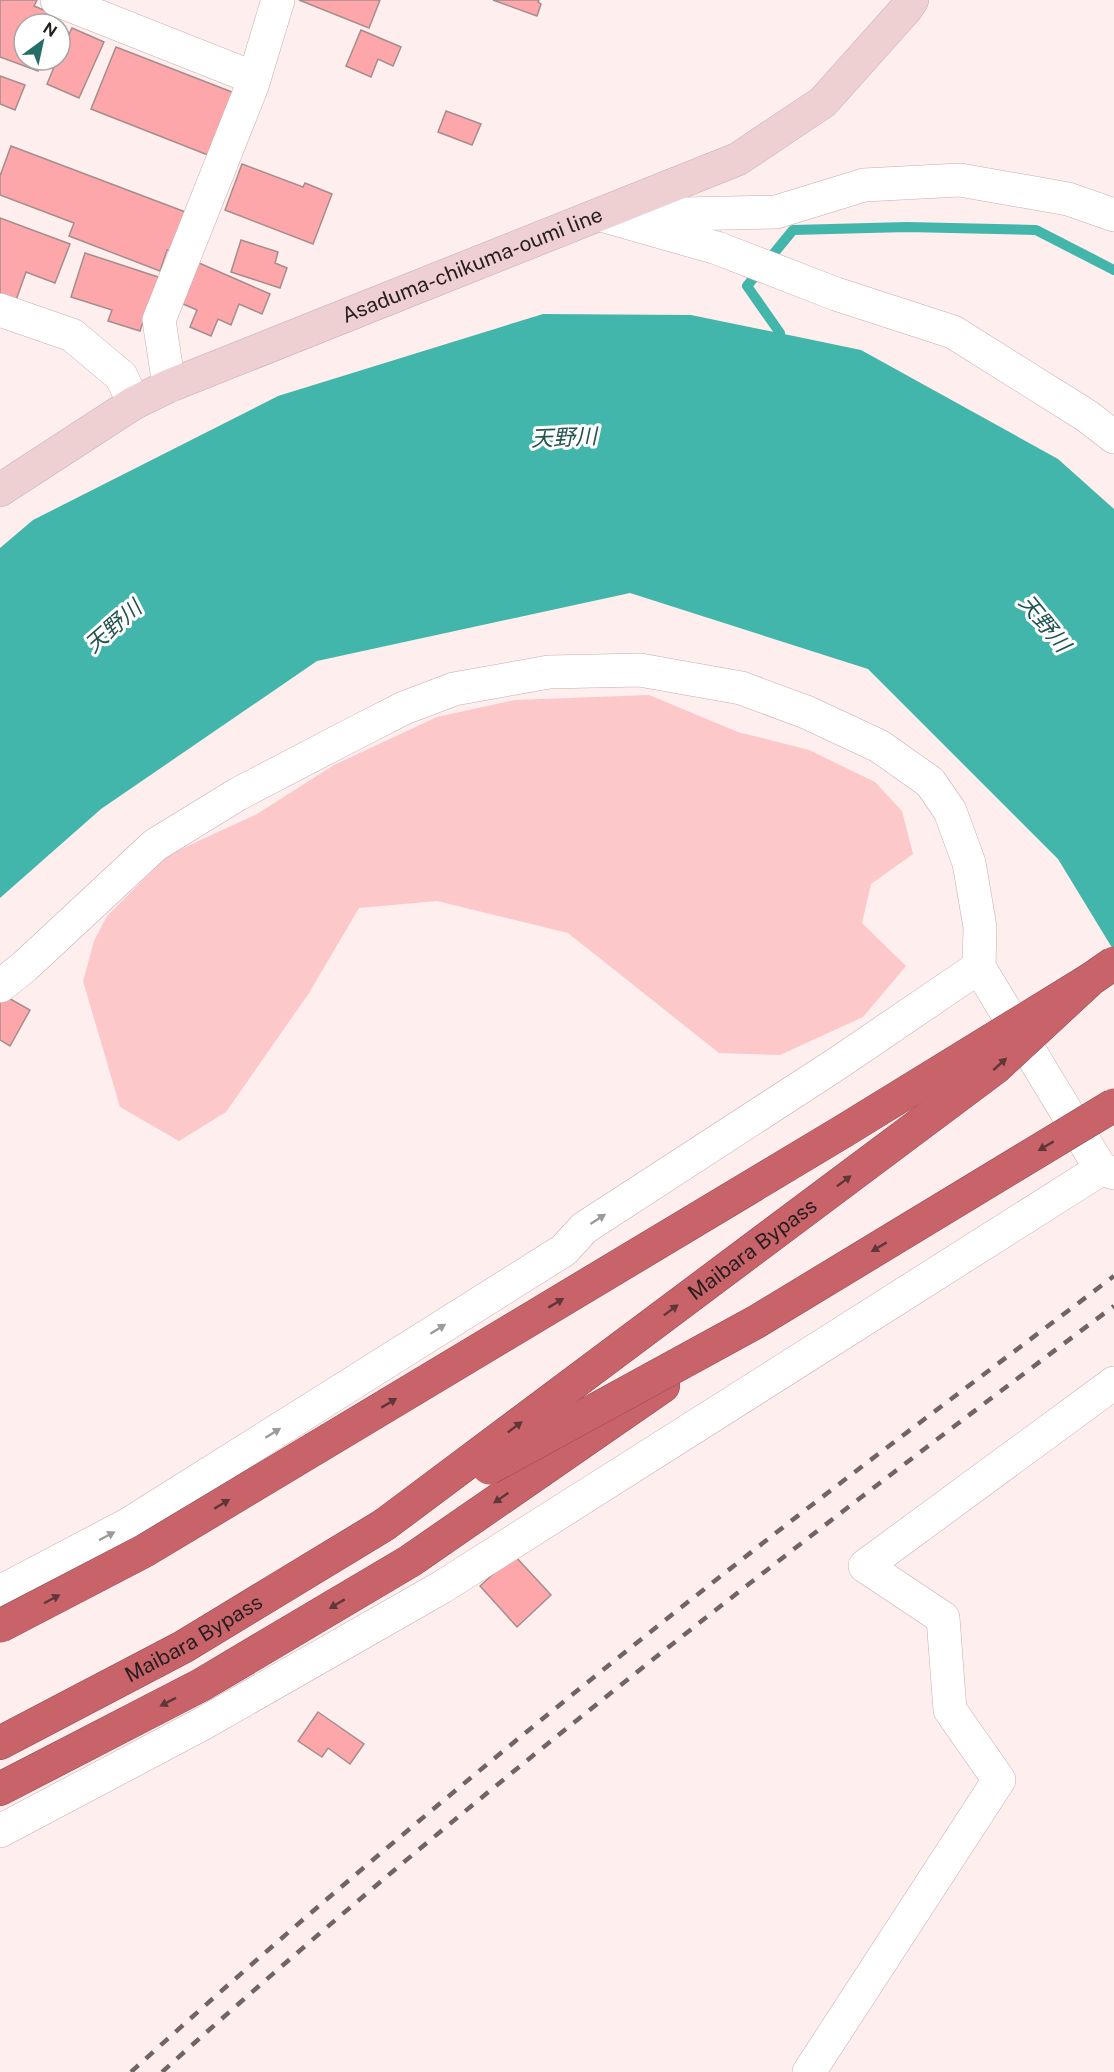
<svg xmlns="http://www.w3.org/2000/svg" width="1114" height="2072" viewBox="0 0 1114 2072" font-family="'Public Sans','Noto Sans JP',sans-serif">
  <rect width="100%" height="100%" fill="#feeeee"/>
  <!-- green -->
  <polygon fill="#fdc8c9" points="649,695 738,732 809,750 875,782 902,811 913,854 871,884 862,923 906,966 863,1017 780,1055 719,1053 568,933 437,901 359,908 309,993 226,1112 179,1141 120,1107 83,981 94,941 107,916 168,855 257,814 334,765 437,717 515,700"/>
  <!-- water -->
  <polygon fill="#42b6ab" points="543,314 691,315 861,350 1058,459 1114,509 1114,951 1058,859 868,669 630,593 317,661 101,809 0,898 0,548 33,520 278,396"/>
  <g fill="none" stroke-linecap="round" stroke-linejoin="round">
    <!-- stream -->
    <polyline stroke="#42b6ab" stroke-width="10" points="776,346 780,333 747,286 793,230 907,227 1036,230 1114,270"/>
  </g>
  <!-- building -->
  <g fill="#fea7ab" stroke="#a68d8d" stroke-width="1.5">
    <polygon points="0,0 37,0 34,6 51,13 47,24 24,24 24,60 42,60 38,71 0,57"/>
    <polygon points="299,0 380,0 369,28"/>
    <polygon points="493,0 539,0 538,2 541,4 537,16"/>
    <polygon points="72,28 104,42 79,98 47,84 57,60 60,60 60,54"/>
    <polygon points="361,30 401,47 393,66 378,59 371,77 346,66"/>
    <polygon points="116,47 237,94 213,157 91,109"/>
    <polygon points="0,76 25,85 15,110 0,104"/>
    <polygon points="446,111 481,124 472,145 438,132"/>
    <polygon points="11,146 188,213 173,252 167,250 160,271 69,236 74,223 0,195 0,176"/>
    <polygon points="242,164 303,187 305,183 332,194 313,244 225,210"/>
    <polygon points="0,218 70,244 55,283 26,272 15,303 0,297"/>
    <polygon points="241,240 278,252 275,263 287,268 280,288 231,272"/>
    <polygon points="85,253 167,280 149,303 140,331 108,321 112,310 71,297"/>
    <polygon points="199,263 270,294 262,314 239,304 231,325 218,319 211,336 190,327 197,310 181,303"/>
    <polygon points="5,996 30,1010 10,1046 0,1040 0,1003"/>
    <polygon points="514,1555 551,1595 517,1627 480,1586"/>
    <polygon points="318,1712 364,1744 350,1764 328,1748 322,1757 298,1741"/>
  </g>
  <g fill="none" stroke-linecap="round" stroke-linejoin="round">
    <defs>
      <g id="street">
        <polyline points="57,0 254,78"/>
        <polyline points="601,215 717,248 836,294 953,332 1087,416 1114,437"/>
        <polyline points="635,215 776,212 864,185 960,180 1068,199 1114,215"/>
        <polyline points="0,310 72,335 121,376 134,403"/>
        <polyline points="169,386 159,320 252,86 278,0"/>
        <polyline points="0,986 24,967 155,845 238,794 353,734 404,708 454,689 549,672 640,670 741,688 806,712 879,746 930,782 950,811 969,863 980,927 979,967 1101,1169 1114,1173"/>
        <polyline points="0,1592 129,1524 564,1250 584,1228 838,1063 979,967"/>
        <polyline points="0,1831 202,1724 442,1587 1101,1169"/>
        <polyline points="809,2072 999,1780 950,1710 943,1618 865,1566 1114,1383"/>
      </g>
      <g id="secondary">
        <path id="s1" d="M0 490 134 403 169 386 738 159 823 102 906 9 912 0"/>
      </g>
      <g id="highway">
        <path id="s2" d="M0 1743 183 1647 384 1525"/>
        <polyline points="0,1789 201,1685 410,1561 663,1386"/>
      </g>
    </defs>
    <!-- street casing -->
    <use href="#street" stroke="#c8adae" stroke-width="34"/>
    <!-- secondary casing -->
    <use href="#secondary" stroke="#c8adae" stroke-width="34"/>
    <!-- highway casing -->
    <use href="#highway" stroke="#904b4f" stroke-width="34"/>
    <!-- street -->
    <use href="#street" stroke="#fff" stroke-width="33"/>
    <!-- secondary -->
    <use href="#secondary" stroke="#eed0d2" stroke-width="33"/>
    <!-- highway -->
    <use href="#highway" stroke="#c8636a" stroke-width="33"/>
    <!-- rail -->
    <g stroke="#706464" stroke-width="4.5" stroke-dasharray="10 10" stroke-linecap="butt">
      <path d="M131 2072C327 1894 531 1725 740 1561 863 1464 989 1371 1114 1276"/>
      <path d="M162 2072C465 1799 788 1550 1114 1306"/>
    </g>
    <defs>
      <g id="highway-bridge">
        <polyline points="489,1468 756,1322 1114,1105"/>
        <path id="s3" d="M384 1525 995 1068 1091 979 1114 963"/>
        <polyline points="0,1626 144,1551 842,1132 1091,979"/>
      </g>
    </defs>
    <!-- highway-bridge casing -->
    <use href="#highway-bridge" stroke="#904b4f" stroke-width="34" stroke-linecap="butt"/>
    <!-- highway-bridge -->
    <use href="#highway-bridge" stroke="#c8636a" stroke-width="33"/>
  </g>
  <!-- one-way arrows -->
  <defs><path id="oneway-solid" d="M-6-.8H1V-3.2L6.5 0L1 3.2V.8H-6Z" transform="scale(1.5)"/></defs>
  <g fill="#603639">
    <use href="#oneway-solid" transform="translate(1000 1064) rotate(-42)"/>
    <use href="#oneway-solid" transform="translate(1046 1146) rotate(149)"/>
    <use href="#oneway-solid" transform="translate(844 1181) rotate(-37)"/>
    <use href="#oneway-solid" transform="translate(879 1247) rotate(149)"/>
    <use href="#oneway-solid" transform="translate(556 1303) rotate(-31)"/>
    <use href="#oneway-solid" transform="translate(671 1310) rotate(-37)"/>
    <use href="#oneway-solid" transform="translate(389 1403) rotate(-31)"/>
    <use href="#oneway-solid" transform="translate(515 1427) rotate(-37)"/>
    <use href="#oneway-solid" transform="translate(501 1498) rotate(145)"/>
    <use href="#oneway-solid" transform="translate(222 1504) rotate(-31)"/>
    <use href="#oneway-solid" transform="translate(52 1599) rotate(-28)"/>
    <use href="#oneway-solid" transform="translate(337 1604) rotate(149)"/>
    <use href="#oneway-solid" transform="translate(168 1702) rotate(153)"/>
  </g>
  <g fill="#9e9a9a">
    <use href="#oneway-solid" transform="translate(598 1219) rotate(-33)"/>
    <use href="#oneway-solid" transform="translate(438 1329) rotate(-32)"/>
    <use href="#oneway-solid" transform="translate(273 1433) rotate(-32)"/>
    <use href="#oneway-solid" transform="translate(107 1536) rotate(-28)"/>
  </g>
  <g text-anchor="middle" stroke-width="6" stroke-linejoin="round" paint-order="stroke">
    <!-- street labels -->
    <g font-size="21" fill="#281e1e" stroke="#fff">
      <text dy="7" stroke="none"><textPath href="#s1" startOffset="525">Asaduma-chikuma-oumi line</textPath></text>
      <text dy="7" stroke="none"><textPath href="#s3" startOffset="460">Maibara Bypass</textPath></text>
      <text dy="7" stroke="none"><textPath href="#s2" startOffset="220">Maibara Bypass</textPath></text>
    </g>
    <!-- water labels -->
    <g font-size="22" font-style="italic" fill="#23544f" stroke="#fff">
      <text transform="translate(564 437) rotate(-2)" y="8">天野川</text>
      <text transform="translate(1045 623) rotate(51)" y="8">天野川</text>
      <text transform="translate(113 626) rotate(-41)" y="8">天野川</text>
    </g>
  </g>
  <!-- north arrow -->
  <g transform="translate(42 42) rotate(33)"><circle r="28" fill="#ffffff" stroke="#a9a5a5" stroke-width="1.5"/>
  <path d="M0-4.5L10 22L0 15L-10 22Z" fill="#256e67"/>
  <text y="-9" font-size="16" font-weight="bold" text-anchor="middle" fill="#281e1e">N</text>
  </g>
</svg>
